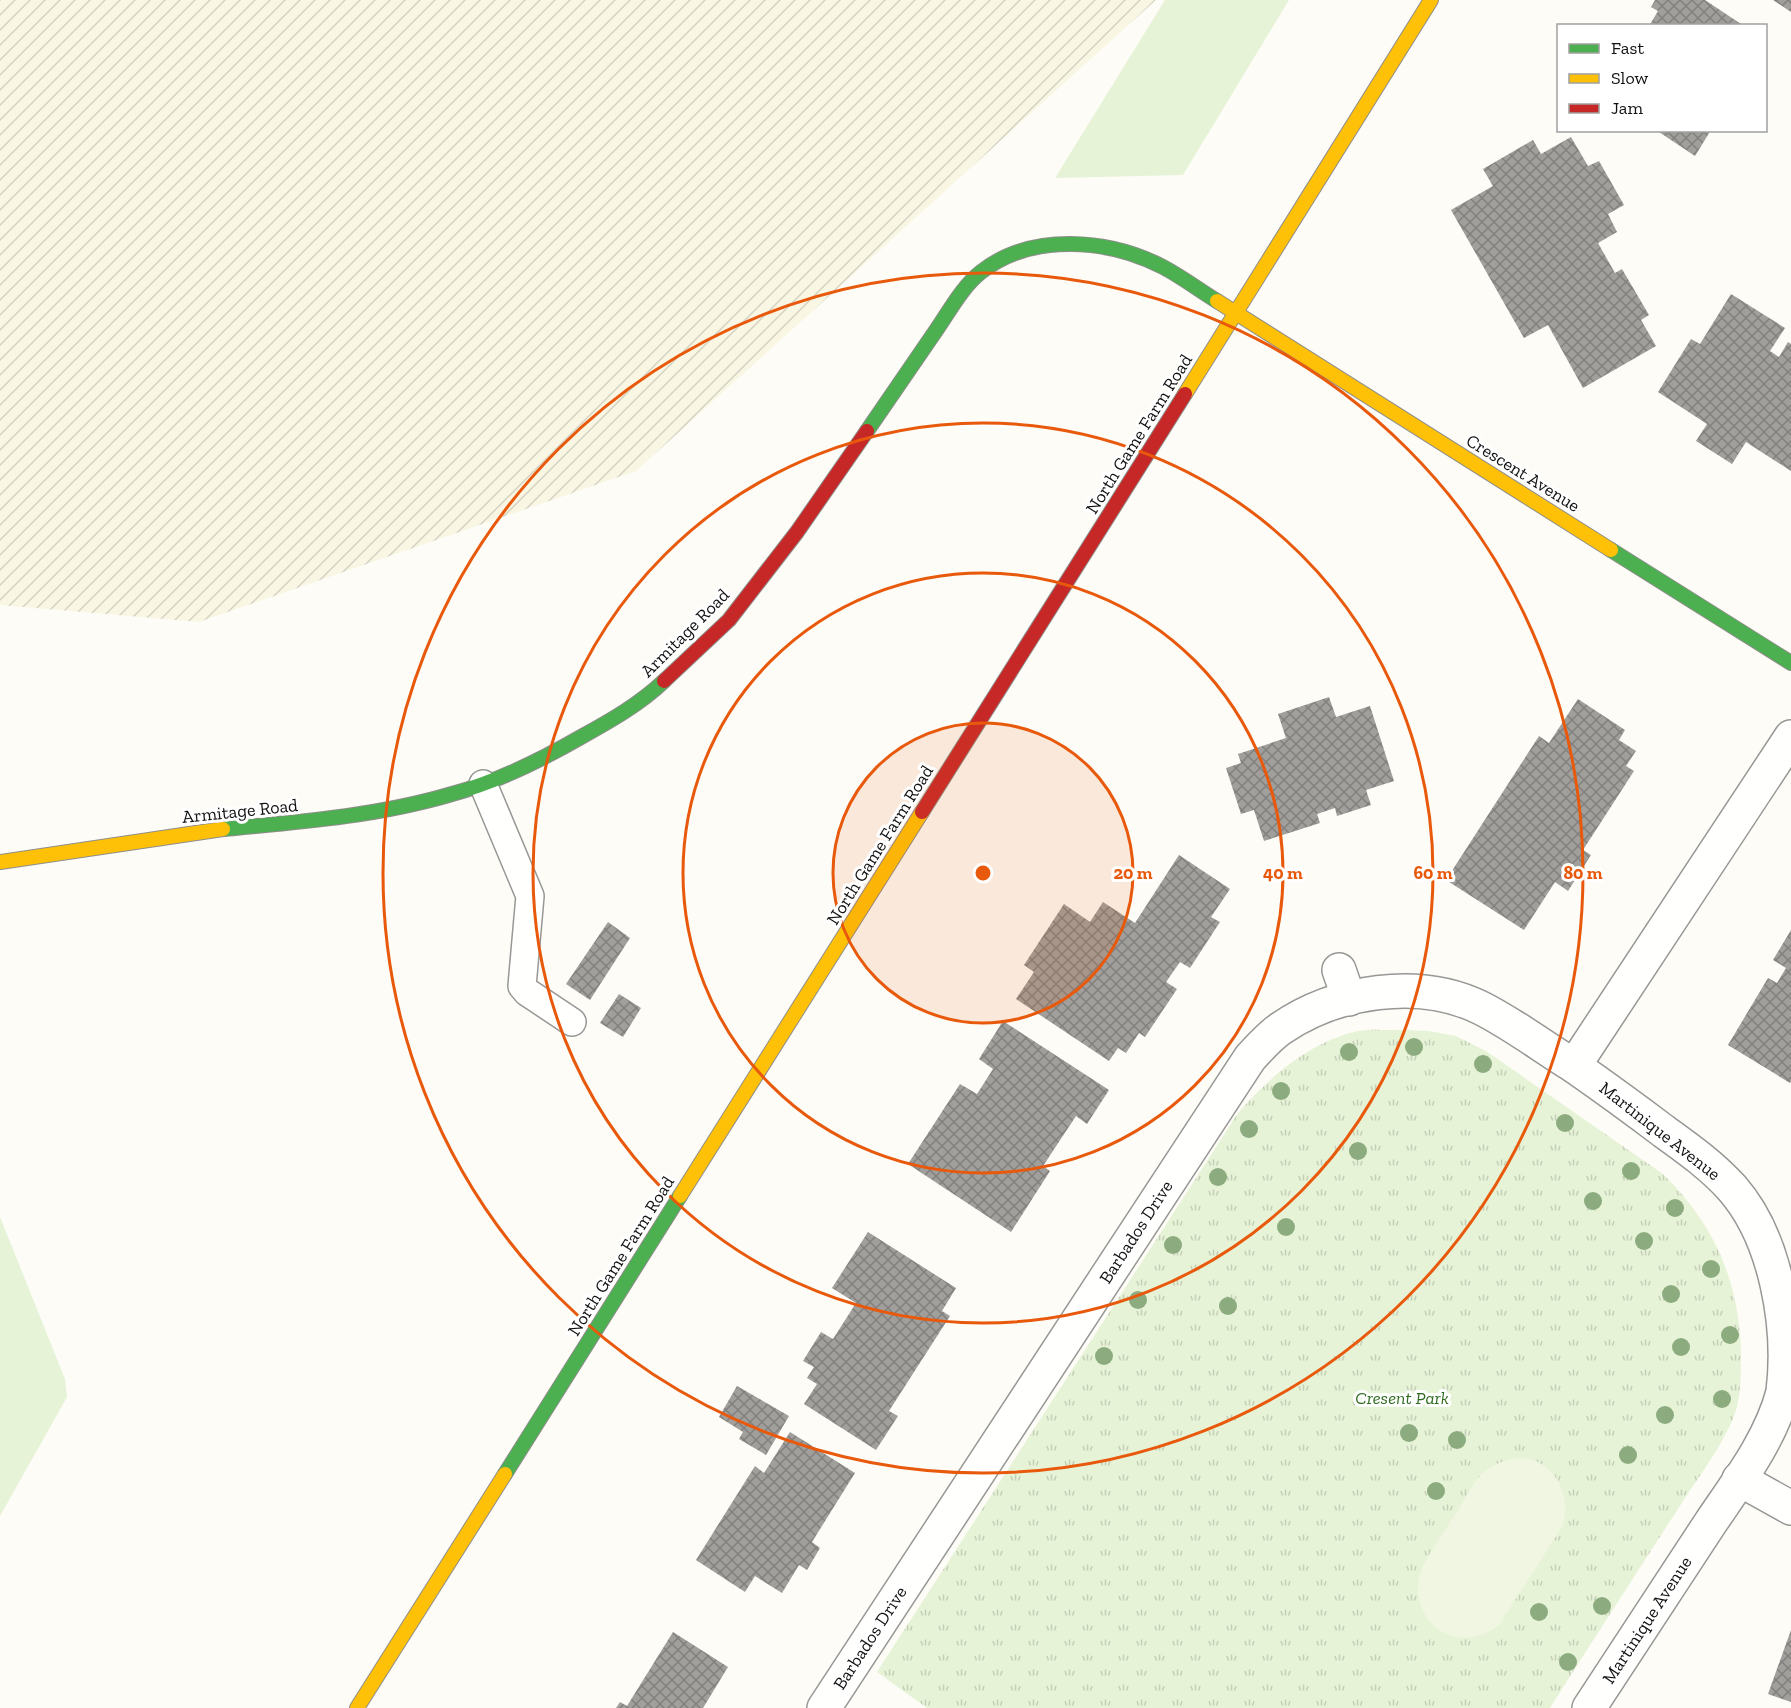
<svg xmlns="http://www.w3.org/2000/svg" width="1791" height="1708" viewBox="0 0 1791 1708" font-family="'Zilla Slab',serif">
  <defs>
    <pattern id="farmland-furrows" width="10" height="10" patternUnits="userSpaceOnUse" patternTransform="scale(1.5)"><rect width="10" height="10" fill="#f9f7e4"/><path d="M-1 1l2-2M0 10L10 0M9 11l2-2" fill="none" stroke="#d4d3c3"/></pattern>
    <pattern id="park-tufts" width="24" height="20" patternUnits="userSpaceOnUse" patternTransform="scale(1.5)"><rect width="24" height="20" fill="#e7f3d7"/><path d="M3 7l-1-3M5 7V3M7 7l1-3M15 17l-1-3M17 17v-4M19 17l1-3" fill="none" stroke="#c5cfb8"/></pattern>
    <pattern id="building-cross-hatch" width="8" height="8" patternUnits="userSpaceOnUse" patternTransform="scale(1.5)"><rect width="8" height="8" fill="#a19f9c"/><path d="M0 0l8 8M0 8l8-8" fill="none" stroke="#82807e"/></pattern>
  </defs>
  <rect width="100%" height="100%" fill="#fdfcf7"/>
  <!-- farmland -->
  <polygon fill="url(#farmland-furrows)" points="0,0 1156,0 636,471 199,622 0,605"/>
  <!-- grass -->
  <g fill="#e7f3d7">
    <polygon points="1165,0 1289,0 1183,175 1055,178"/>
    <polygon points="0,1217 65,1379 67,1397 0,1516"/>
  </g>
  <!-- park -->
  <path fill="url(#park-tufts)" d="M1395 1030 1429 1031 1456 1036 1486 1051 1663 1174C1714 1224 1739 1280 1741 1352 1741 1370 1741 1389 1737 1407 1728 1439 1696 1480 1678 1509 1635 1575 1592 1642 1550 1708H927L877 1672 1238 1113C1271 1076 1309 1042 1358 1031 1370 1029 1383 1030 1395 1030Z"/>
  <!-- pitch -->
  <path fill="#f0f6e1" d="M1525 1458C1556 1463 1573 1498 1562 1527L1499 1625C1465 1653 1418 1632 1418 1588 1418 1580 1420 1572 1423 1566 1434 1545 1448 1526 1460 1507 1467 1496 1473 1482 1483 1473 1495 1462 1509 1459 1525 1458Z"/>
  <!-- building -->
  <g fill="url(#building-cross-hatch)">
    <polygon points="1655,0 1705,0 1744,26 1649,26 1658,11 1651,7"/>
    <polygon points="1773,0 1791,0 1791,12"/>
    <polygon points="1656,130 1711,130 1695,156"/>
    <polygon points="1571,137 1588,166 1599,161 1624,205 1608,214 1617,232 1598,243 1615,273 1622,269 1649,315 1641,320 1656,346 1583,388 1548,325 1524,338 1451,210 1493,186 1483,169 1533,140 1541,154"/>
    <polygon points="1731,294 1785,328 1770,351 1779,357 1788,342 1791,344 1791,471 1746,442 1732,464 1696,441 1707,424 1658,392 1691,339 1700,344"/>
    <polygon points="1329,697 1336,717 1370,706 1394,781 1366,790 1371,805 1337,816 1335,808 1317,814 1320,823 1264,841 1254,810 1241,814 1226,768 1241,763 1238,754 1286,738 1278,714"/>
    <polygon points="1578,699 1625,730 1619,740 1636,751 1626,766 1634,771 1583,850 1591,855 1568,891 1555,882 1524,930 1446,880 1539,736 1549,743"/>
    <polygon points="1179,855 1230,889 1211,917 1220,922 1190,968 1180,962 1166,982 1177,989 1145,1037 1139,1033 1126,1053 1118,1048 1109,1061 1016,999 1034,972 1024,965 1064,904 1090,922 1103,902 1135,923"/>
    <polygon points="608,922 630,938 590,1000 566,984"/>
    <polygon points="1791,930 1791,1081 1790,1083 1728,1045 1768,978 1777,983 1786,968 1773,960"/>
    <polygon points="619,994 641,1008 623,1037 600,1023"/>
    <polygon points="1003,1021 1109,1090 1087,1124 1076,1116 1043,1166 1050,1171 1011,1232 908,1164 960,1084 977,1094 993,1069 979,1059"/>
    <polygon points="868,1232 956,1288 942,1311 950,1316 889,1411 898,1416 876,1450 804,1404 817,1384 807,1378 814,1367 803,1361 821,1332 833,1339 856,1303 832,1288"/>
    <polygon points="737,1386 789,1416 766,1455 739,1439 743,1432 719,1417"/>
    <polygon points="790,1432 855,1473 812,1542 820,1548 807,1570 799,1565 782,1593 755,1576 745,1592 696,1560 755,1466 764,1473"/>
    <polygon points="1791,1630 1791,1702 1768,1694"/>
    <polygon points="673,1632 728,1667 703,1708 616,1708 620,1702 627,1706"/>
  </g>
  <g fill="none" stroke-linecap="round" stroke-linejoin="round">
    <defs>
      <polyline id="lane" points="483,784 530,896 522,986 527,992 572,1022"/>
      <g id="street">
        <polyline points="1339,970 1349,999"/>
        <polyline points="1739,1479 1791,1508"/>
        <path d="M824 1708 1250 1058C1259 1048 1269 1037 1280 1029 1335 991 1419 977 1481 1008 1513 1024 1543 1047 1574 1066"/>
        <path d="M1589 1708C1630 1646 1671 1584 1711 1522 1738 1482 1771 1439 1783 1392 1791 1326 1776 1238 1732 1188 1711 1165 1687 1148 1662 1130 1633 1108 1604 1087 1574 1066L1791 737"/>
      </g>
      <g id="fast">
        <path d="M867 431C890 397 914 363 937 329 950 310 963 286 981 272 1032 232 1109 239 1163 267 1182 277 1199 290 1217 301"/>
        <polyline points="1611,550 1791,663"/>
        <path d="M223 829C300 822 378 816 452 794 497 782 541 760 581 737 610 721 640 704 664 681"/>
        <polyline points="505,1474 680,1196"/>
      </g>
      <g id="slow">
        <polyline points="1217,301 1611,550"/>
        <polyline points="1185,394 1431,0"/>
        <polyline points="0,862 223,829"/>
        <polyline points="680,1196 922,812"/>
        <polyline points="357,1708 505,1474"/>
      </g>
      <g id="jam">
        <polyline points="664,681 729,620 797,532 867,431"/>
        <polyline points="922,812 1185,394"/>
      </g>
    </defs>
    <!-- lane casing -->
    <use href="#lane" stroke="#979795" stroke-width="30"/>
    <!-- street casing -->
    <use href="#street" stroke="#979795" stroke-width="36"/>
    <!-- fast casing -->
    <use href="#fast" stroke="#8e8d8b" stroke-width="16"/>
    <!-- slow casing -->
    <use href="#slow" stroke="#8e8d8b" stroke-width="16"/>
    <!-- jam casing -->
    <use href="#jam" stroke="#8e8d8b" stroke-width="16"/>
    <!-- lane -->
    <use href="#lane" stroke="#fffffe" stroke-width="27"/>
    <!-- street -->
    <use href="#street" stroke="#fffffe" stroke-width="33"/>
    <!-- fast -->
    <use href="#fast" stroke="#4caf50" stroke-width="14"/>
    <!-- slow -->
    <use href="#slow" stroke="#ffc107" stroke-width="14"/>
    <!-- jam -->
    <use href="#jam" stroke="#c62828" stroke-width="14"/>
  </g>
  <!-- trees -->
  <g fill="#8cac80">
    <circle cx="1414" cy="1047" r="9"/>
    <circle cx="1349" cy="1052" r="9"/>
    <circle cx="1483" cy="1064" r="9"/>
    <circle cx="1281" cy="1091" r="9"/>
    <circle cx="1565" cy="1123" r="9"/>
    <circle cx="1249" cy="1129" r="9"/>
    <circle cx="1358" cy="1151" r="9"/>
    <circle cx="1631" cy="1171" r="9"/>
    <circle cx="1218" cy="1177" r="9"/>
    <circle cx="1593" cy="1201" r="9"/>
    <circle cx="1675" cy="1208" r="9"/>
    <circle cx="1286" cy="1227" r="9"/>
    <circle cx="1644" cy="1241" r="9"/>
    <circle cx="1173" cy="1245" r="9"/>
    <circle cx="1711" cy="1269" r="9"/>
    <circle cx="1671" cy="1294" r="9"/>
    <circle cx="1138" cy="1300" r="9"/>
    <circle cx="1228" cy="1306" r="9"/>
    <circle cx="1730" cy="1335" r="9"/>
    <circle cx="1681" cy="1347" r="9"/>
    <circle cx="1104" cy="1356" r="9"/>
    <circle cx="1722" cy="1399" r="9"/>
    <circle cx="1665" cy="1415" r="9"/>
    <circle cx="1409" cy="1433" r="9"/>
    <circle cx="1457" cy="1440" r="9"/>
    <circle cx="1628" cy="1455" r="9"/>
    <circle cx="1436" cy="1491" r="9"/>
    <circle cx="1602" cy="1606" r="9"/>
    <circle cx="1539" cy="1612" r="9"/>
    <circle cx="1568" cy="1662" r="9"/>
  </g>
  <!-- distance rings -->
  <circle cx="983" cy="873" r="150" fill="#e8590c" fill-opacity=".12"/>
  <g fill="none" stroke="#e8590c" stroke-width="3">
    <circle cx="983" cy="873" r="150"/>
    <circle cx="983" cy="873" r="300"/>
    <circle cx="983" cy="873" r="450"/>
    <circle cx="983" cy="873" r="600"/>
  </g>
  <g text-anchor="middle" stroke-width="6" stroke-linejoin="round" paint-order="stroke">
    <!-- street labels -->
    <g font-size="18" fill="#111" stroke="#fff">
      <text transform="translate(1139 434) rotate(-58)" y="6">North Game Farm Road</text>
      <text transform="translate(1523 473) rotate(32)" y="6">Crescent Avenue</text>
      <text transform="translate(685 633) rotate(-45)" y="6">Armitage Road</text>
      <text transform="translate(240 811) rotate(-6)" y="6">Armitage Road</text>
      <text transform="translate(880 845) rotate(-58)" y="6">North Game Farm Road</text>
      <text transform="translate(1660 1131) rotate(38)" y="6">Martinique Avenue</text>
      <text transform="translate(1136 1232) rotate(-57)" y="6">Barbados Drive</text>
      <text transform="translate(621 1256) rotate(-58)" y="6">North Game Farm Road</text>
      <text transform="translate(1647 1620) rotate(-57)" y="6">Martinique Avenue</text>
      <text transform="translate(870 1638) rotate(-57)" y="6">Barbados Drive</text>
    </g>
    <!-- park labels -->
    <g font-size="18" font-style="italic" fill="#2f6b1f" stroke="#fff">
      <text x="1402" y="1404">Cresent Park</text>
    </g>
  </g>
  <circle cx="983" cy="873" r="9" fill="#e8590c" stroke="#fff" stroke-width="3"/>
  <g font-size="18" text-anchor="middle" font-weight="bold" fill="#e8590c" stroke="#fff" stroke-width="6" stroke-linejoin="round" paint-order="stroke">
    <text x="1133" y="879">20 m</text>
    <text x="1283" y="879">40 m</text>
    <text x="1433" y="879">60 m</text>
    <text x="1583" y="879">80 m</text>
  </g>
  <!-- legend -->
  <rect x="1557" y="24" width="210" height="108" fill="#ffffff" stroke="#a0a0a0" stroke-width="1.5"/>
  <rect x="1569" y="44" width="30" height="9" fill="#4caf50" stroke="#a0a0a0" stroke-width="1.5"/>
  <text x="1611" y="54" font-size="18" fill="#111111">Fast</text>
  <rect x="1569" y="74" width="30" height="9" fill="#ffc107" stroke="#a0a0a0" stroke-width="1.5"/>
  <text x="1611" y="84" font-size="18" fill="#111111">Slow</text>
  <rect x="1569" y="104" width="30" height="9" fill="#c62828" stroke="#a0a0a0" stroke-width="1.5"/>
  <text x="1611" y="114" font-size="18" fill="#111111">Jam</text>
</svg>
